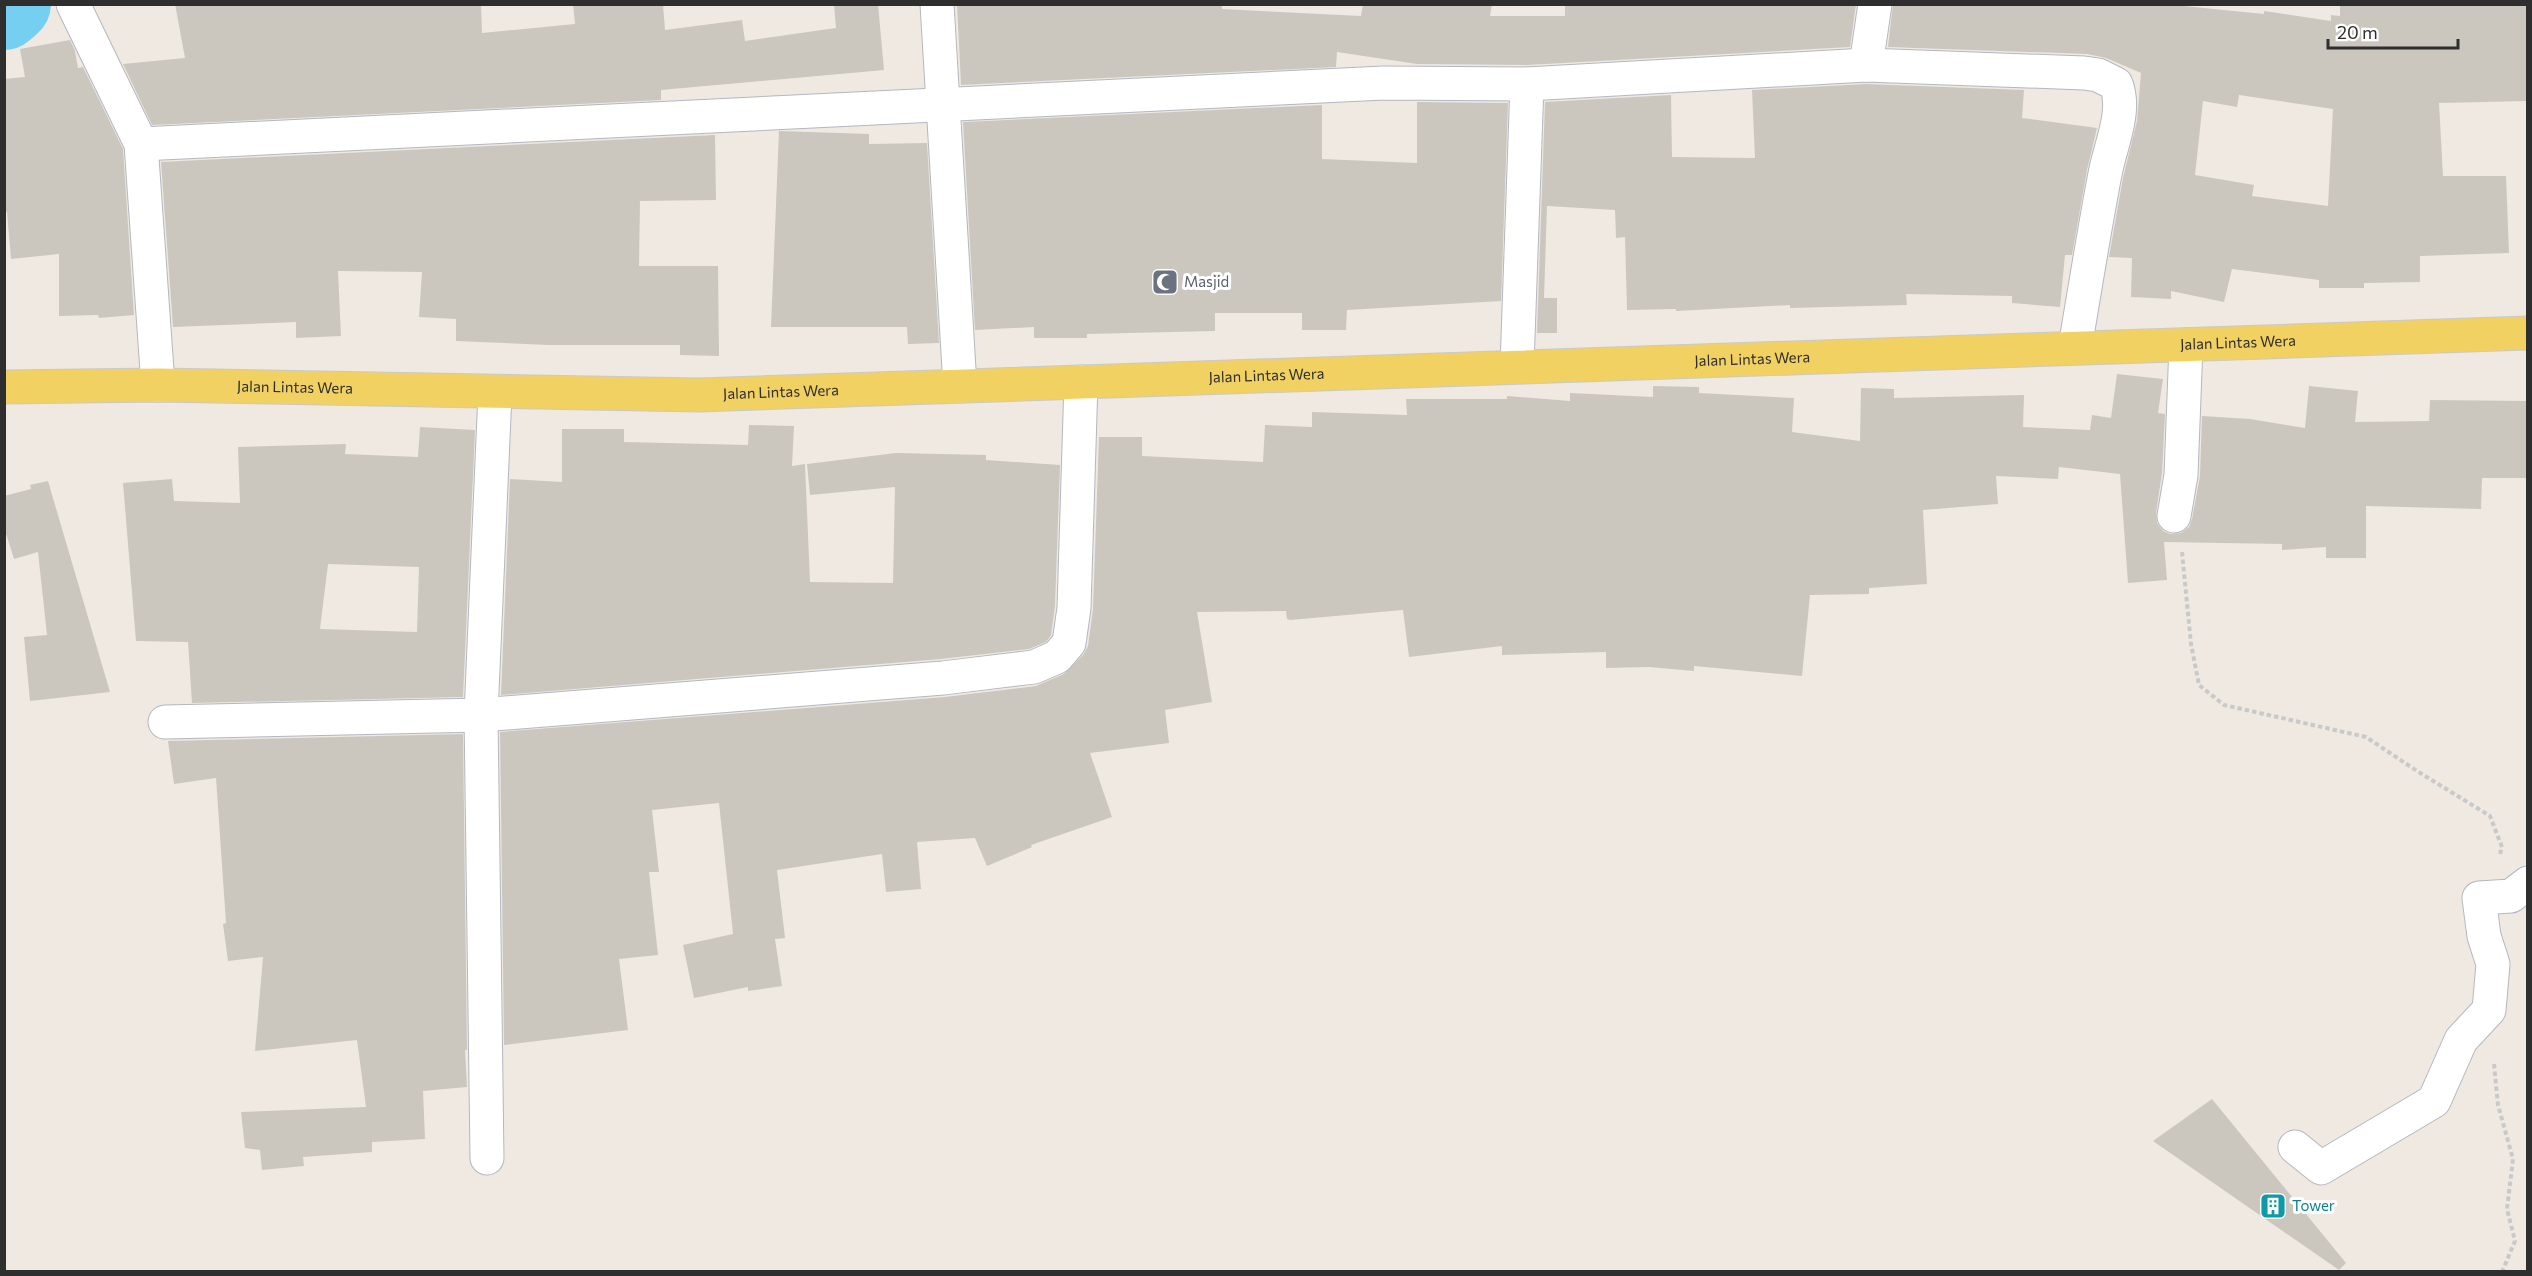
<svg xmlns="http://www.w3.org/2000/svg" width="2532" height="1276" viewBox="0 0 2532 1276" font-family="Commissioner,sans-serif">
  <rect width="100%" height="100%" fill="#efe9e1"/>
  <g fill="none" stroke-linecap="round" stroke-linejoin="round">
    <!-- river -->
    <polyline stroke="#75cff0" stroke-width="78" points="4,11 12,4"/>
  </g>
  <!-- building -->
  <g fill="#cbc7bf" fill-rule="evenodd">
    <polygon points="175,4 481,4 482,33 575,24 573,4 663,4 665,30 742,20 745,41 836,28 834,4 878,4 884,70 661,90 661,100 152,125 123,64 185,58"/>
    <polygon points="957,4 1222,4 1222,9 1361,16 1363,4 1492,4 1490,16 1565,16 1565,6 1605,5 1856,4 1850,47 1527,65 1417,64 1337,52 1336,67 961,85"/>
    <path d="M1893 4H2164L2264 14V11L2331 21V15L2340 16V4H2528V101L2439 103 2443 176H2506L2509 253 2420 256V282L2364 283V288H2319V280L2232 269 2224 302 2171 291V299L2131 297 2132 258 2109 257 2123 178 2137 121 2141 73 2106 58 2087 54 1888 47ZM2239 95 2333 109 2328 206 2252 196 2254 185 2195 175 2203 101 2237 107Z"/>
    <polygon points="70,40 75,51 78,68 83,67 123,149 134,315 99,318 98,315 59,316 59,254 11,259 7,212 4,212 4,79 25,77 20,49"/>
    <polygon points="1866,84 2024,90 2022,118 2097,128 2087,170 2072,255 2065,255 2060,307 2012,303 2012,296 1906,294 1907,305 1790,308 1790,305 1676,311 1676,309 1627,310 1625,237 1616,238 1615,210 1547,206 1544,298 1557,298 1557,333 1537,333 1545,102 1671,95 1672,157 1755,158 1752,90"/>
    <polygon points="1417,102 1508,103 1501,301 1347,310 1346,330 1302,330 1302,313 1215,313 1215,331 1087,334 1087,338 1034,338 1034,327 975,330 963,122 1322,105 1322,159 1417,163"/>
    <polygon points="779,131 869,134 869,144 927,143 939,343 908,344 907,327 771,327"/>
    <polygon points="715,135 716,200 640,201 639,266 718,266 719,356 680,355 680,345 548,345 456,341 456,319 419,317 422,272 338,271 341,336 296,338 296,322 173,327 161,162"/>
    <polygon points="2117,374 2163,379 2158,413 2165,414 2162,473 2156,513 2157,523 2163,531 2170,534 2181,533 2189,527 2192,519 2200,476 2202,416 2250,419 2305,428 2309,386 2358,391 2355,422 2429,421 2430,400 2528,401 2528,478 2482,478 2481,509 2366,506 2366,558 2326,558 2326,547 2282,550 2282,544 2164,542 2167,580 2128,583 2120,474 2059,467 2058,479 1996,476 1998,504 1923,510 1927,584 1869,588 1869,594 1810,595 1802,676 1694,666 1694,671 1649,667 1606,668 1606,652 1502,655 1502,646 1409,657 1403,610 1290,620 1287,619 1286,611 1197,612 1212,702 1165,710 1169,743 1090,753 1112,817 1031,845 1032,847 987,866 975,838 917,842 921,889 886,892 882,854 777,870 785,938 775,939 782,986 748,991 748,987 694,998 683,945 733,934 719,803 652,810 659,872 649,872 658,955 619,959 628,1030 504,1045 500,732 945,697 1036,686 1064,674 1083,655 1088,646 1093,609 1099,437 1142,437 1142,456 1263,462 1265,425 1312,427 1312,412 1407,415 1406,399 1507,399 1507,396 1570,401 1570,393 1653,397 1653,386 1699,387 1699,393 1794,398 1792,432 1860,441 1861,388 1894,389 1894,398 2024,395 2023,427 2090,430 2092,415 2111,418"/>
    <polygon points="749,425 794,426 792,466 805,464 810,582 893,583 895,487 810,495 807,464 896,453 986,455 986,460 1060,465 1055,606 1051,635 1046,642 1029,649 941,659 501,695 510,479 562,482 562,429 624,429 624,442 748,445"/>
    <path d="M420 427 475 430 463 697 192 703 188 642 136 641 123 483 172 479 174 501 240 503 238 447 346 444 345 454 418 457ZM328 564 419 567 417 632 320 629Z"/>
    <polygon points="48,481 110,692 30,701 24,637 47,635 38,552 14,559 4,527 4,496 31,489 30,485"/>
    <polygon points="463,734 467,1050 465,1050 467,1087 423,1091 425,1139 372,1142 372,1152 303,1157 304,1166 262,1170 260,1150 245,1148 241,1112 366,1107 357,1040 255,1051 263,957 228,961 223,924 226,923 216,778 174,784 168,741"/>
    <polygon points="2212,1099 2346,1263 2339,1270 2153,1141"/>
  </g>
  <g fill="none" stroke-linecap="round" stroke-linejoin="round">
    <defs>
      <g id="minor">
        <polyline points="73,4 141,144 158,385"/>
        <polyline points="937,4 960,386"/>
        <polyline points="1866,65 1875,4"/>
        <path d="M141 144 1384 83 1527 84 1866 65 2084 73 2098 75 2116 84C2127 112 2110 146 2105 174 2094 231 2085 289 2075 347"/>
        <polyline points="1517,366 1527,84"/>
        <polyline points="2174,516 2181,475 2186,345"/>
        <polyline points="165,722 481,715 943,678 1034,667 1057,657 1069,643 1074,608 1081,382"/>
        <polyline points="2295,1147 2321,1168 2434,1101 2461,1040 2489,1010 2493,964 2484,936 2479,898 2511,896 2528,883"/>
        <polyline points="487,1158 481,715 495,393"/>
      </g>
      <g id="major">
        <path id="s1" d="M4 387 158 385 699 395 2528 333"/>
      </g>
    </defs>
    <!-- minor casing -->
    <use href="#minor" stroke="#b4b7c1" stroke-width="35"/>
    <!-- major casing -->
    <use href="#major" stroke="#c9c9c9" stroke-width="35"/>
    <!-- path -->
    <g stroke="#c9c9c9" stroke-width="4" stroke-dasharray="4.5 3" stroke-linecap="butt">
      <polyline points="2182,552 2191,644 2199,685 2224,705 2366,737 2417,771 2490,816 2502,847 2500,854"/>
      <polyline points="2494,1064 2498,1105 2513,1159 2507,1209 2515,1241 2502,1272"/>
    </g>
    <!-- minor -->
    <use href="#minor" stroke="#fff" stroke-width="33"/>
    <!-- major -->
    <use href="#major" stroke="#f2d163" stroke-width="33"/>
  </g>
  <!-- icons -->
  <defs>
    <symbol id="mosque-square" viewBox="-11 -11 22 22"><rect x="-9" y="-9" width="18" height="18" rx="4" fill="#6b7280" stroke="#fff"/><path d="M3.5-4.9A6 6 0 1 0 3.5 4.9A5 5 0 1 1 3.5-4.9Z" fill="#fff"/></symbol>
    <symbol id="building-square" viewBox="-11 -11 22 22"><rect x="-9" y="-9" width="18" height="18" rx="4" fill="#0f9aa8" stroke="#fff"/><path d="M-4-6H4V6H1V3H-1V6H-4ZM-2.5-4.3h1.7v1.8h-1.7ZM.8-4.3h1.7v1.8H.8ZM-2.5-1h1.7V.8h-1.7ZM.8-1h1.7V.8H.8Z" fill="#fff"/></symbol>
  </defs>
  <g fill-rule="evenodd">
    <use href="#mosque-square" x="1150" y="267" width="30" height="30"/>
    <use href="#building-square" x="2258" y="1191" width="30" height="30"/>
  </g>
  <g text-anchor="middle" stroke-width="6" stroke-linejoin="round" paint-order="stroke">
    <!-- worship labels -->
    <g font-size="15" fill="#5b616d" stroke="#fff" text-anchor="start">
      <text x="1184" y="287">Masjid</text>
    </g>
    <!-- street labels -->
    <g font-size="15" fill="#2e2e2e" stroke="#fff">
      <text dy="5" stroke="none"><textPath href="#s1" startOffset="2235">Jalan Lintas Wera</textPath></text>
      <text dy="5" stroke="none"><textPath href="#s1" startOffset="1749">Jalan Lintas Wera</textPath></text>
      <text dy="5" stroke="none"><textPath href="#s1" startOffset="1263">Jalan Lintas Wera</textPath></text>
      <text dy="5" stroke="none"><textPath href="#s1" startOffset="291">Jalan Lintas Wera</textPath></text>
      <text dy="5" stroke="none"><textPath href="#s1" startOffset="777">Jalan Lintas Wera</textPath></text>
    </g>
    <!-- culture labels -->
    <g font-size="15" fill="#0d838f" stroke="#fff" text-anchor="start">
      <text x="2292" y="1211">Tower</text>
    </g>
  </g>
  <!-- border -->
  <rect width="2532" height="1276" fill="none" stroke="#2e2e2e" stroke-width="12"/>
  <!-- scale -->
  <path d="M2328 39v9h130v-9" fill="none" stroke="#2e2e2e" stroke-width="3"/>
  <text x="2337" y="39" font-size="18" fill="#2e2e2e" stroke="#ffffff" stroke-width="4.5" paint-order="stroke">20 m</text>
</svg>
